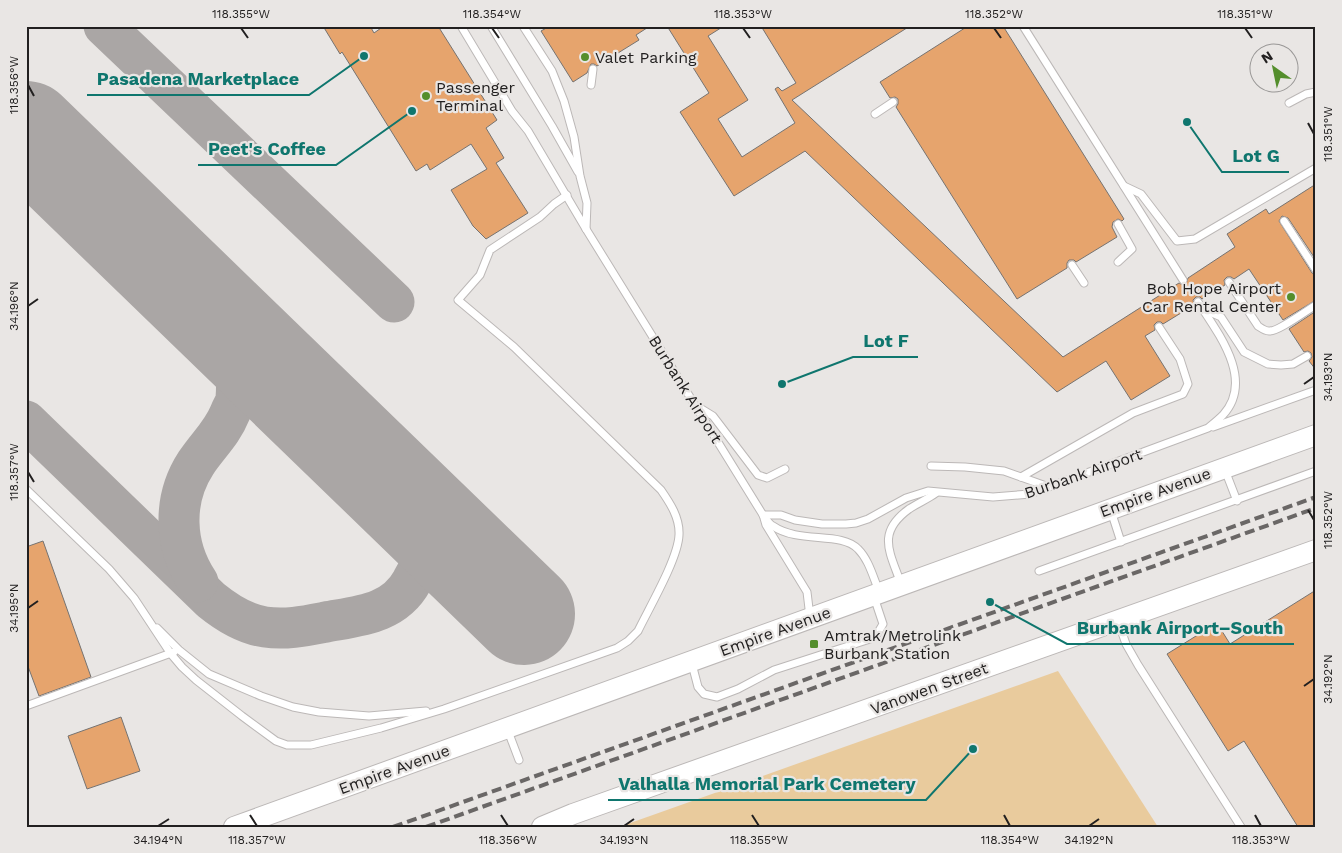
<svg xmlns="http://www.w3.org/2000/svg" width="1342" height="853" viewBox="0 0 1342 853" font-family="'Work Sans',sans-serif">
  <rect width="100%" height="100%" fill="#e9e6e4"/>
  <!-- green -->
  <polygon fill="#e9cb9d" points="1058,671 1158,827 619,827"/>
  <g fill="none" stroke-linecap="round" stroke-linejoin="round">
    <!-- taxiway -->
    <g stroke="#aaa6a5" stroke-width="41">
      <polyline points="104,26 394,302"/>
      <path d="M26 421 211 600C227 613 244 624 265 627 286 630 305 626 326 622 359 616 394 614 412 581 414 576 419 570 420 564 425 541 416 522 408 501"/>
      <path d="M198 582C174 546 172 500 196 463 208 445 222 433 230 413 232 408 235 404 236 399 239 360 230 344 213 312"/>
    </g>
    <!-- runway -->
    <polyline stroke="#aaa6a5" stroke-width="102" points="26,132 524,614"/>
  </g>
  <!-- building -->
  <g fill="#e6a46d" stroke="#767371">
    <polygon points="323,26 370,26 374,33 384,26 438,26 497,120 486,128 504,158 496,163 528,213 486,239 473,226 451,190 487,169 471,144 430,170 427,164 416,171 342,52 340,54"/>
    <polygon points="550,26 650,26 636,35 639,40 597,66 594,64 591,64 587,73 573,82 541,31"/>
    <polygon points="667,26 724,26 708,36 748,100 718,119 742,157 795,123 775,89 778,87 782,91 796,83 761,26 910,26 792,100 1063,357 1179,283 1183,285 1186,284 1188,278 1235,247 1227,234 1266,209 1269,214 1316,184 1316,260 1288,218 1282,216 1279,221 1312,273 1316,275 1316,300 1283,320 1249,269 1234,279 1231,277 1227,277 1224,280 1225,285 1202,299 1200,297 1196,297 1193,300 1194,305 1163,324 1161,322 1157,322 1154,325 1155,330 1145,336 1170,376 1131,400 1106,361 1057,392 805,151 734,196 680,112 709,93"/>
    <polygon points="968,26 1003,26 1124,219 1122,221 1118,219 1113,222 1112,227 1117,237 1076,262 1074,260 1069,260 1067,263 1067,268 1017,299 896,107 898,104 898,99 895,97 890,98 880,82"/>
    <polygon points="1316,311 1316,370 1309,361 1312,357 1311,353 1308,351 1304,352 1289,329"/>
    <polygon points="43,541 91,677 39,696 26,661 26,547"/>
    <polygon points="1316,590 1316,827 1298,827 1244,741 1228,751 1167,654 1217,623 1230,644"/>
    <polygon points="121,717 140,771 87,789 68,736"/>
  </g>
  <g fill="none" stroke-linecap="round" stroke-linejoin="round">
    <defs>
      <g id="service">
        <path d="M461 26 512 111 528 131 586 229 763 515C766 519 769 524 773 526 799 544 841 531 858 549 869 560 873 577 879 591"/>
        <polyline points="491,26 552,126 578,172"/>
        <polyline points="523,26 552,71 564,101 574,137 580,176 587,203 586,229"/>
        <polyline points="1023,26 1183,280"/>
        <polyline points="591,85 593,69"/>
        <polyline points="1289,103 1306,94 1316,92"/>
        <polyline points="875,114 893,102"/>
        <polyline points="1124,186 1141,194 1177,241 1195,239 1316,168"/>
        <polyline points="1284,221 1316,270"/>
        <polyline points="1118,262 1132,249 1118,224"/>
        <polyline points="1072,265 1084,283"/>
        <path d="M1229 282 1258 326C1261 328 1265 331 1269 331 1278 332 1307 310 1316 305"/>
        <polyline points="1203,309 1221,317 1244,352 1268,364 1281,365 1293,364 1307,356"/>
        <polyline points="700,408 713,416 758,475 767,478 785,469"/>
        <polyline points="1213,427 1316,390"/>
        <polyline points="931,466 965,467 1004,471 1049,487"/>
        <polyline points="1225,470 1237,501"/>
        <polyline points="1021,477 1133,413 1183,394 1188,384 1180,359 1159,327"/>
        <path d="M26 489 109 569 134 598 171 654 182 667 196 680 242 716 276 741 287 745H311L381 728 444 709 617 648 628 641 638 631C649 608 678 559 679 535 680 518 670 503 661 490L514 347 458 300 480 275 490 250 540 217 554 204 567 195"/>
        <polyline points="1111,511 1121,542"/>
        <path d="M763 515H781L795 520 822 524H846L856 523 868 519 906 498 928 491 993 497 1030 494 1208 428C1213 424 1218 420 1223 415 1255 380 1218 333 1198 302"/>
        <polyline points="764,518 766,525 807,592 810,617"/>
        <polyline points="1039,571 1316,471"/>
        <path d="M901 584C890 552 876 533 909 509 918 503 928 499 936 493"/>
        <polyline points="1118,621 1126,644 1138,665 1241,827"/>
        <polyline points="157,628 179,650 209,674 261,696 293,707 319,712 369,716 426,711"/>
        <polyline points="692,664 698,687 704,694 717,697 738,689 774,670 870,639 877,634 883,624 874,597"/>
        <polyline points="26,706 174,652"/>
        <polyline points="508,731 519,760"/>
      </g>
      <g id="secondary">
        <polyline points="234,827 1316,435"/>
        <polyline points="542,827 573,814 1316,550"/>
      </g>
    </defs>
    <!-- service casing -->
    <use href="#service" stroke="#bcb8b7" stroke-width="9"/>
    <!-- secondary casing -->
    <use href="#secondary" stroke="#bcb8b7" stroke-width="22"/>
    <!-- service -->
    <use href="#service" stroke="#fff" stroke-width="7"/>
    <!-- secondary -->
    <use href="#secondary" stroke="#fff" stroke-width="20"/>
    <!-- rail -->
    <g stroke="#6a6766" stroke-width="4" stroke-dasharray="10 5" stroke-linecap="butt">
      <polyline points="393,827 1316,497"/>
      <polyline points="426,827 1316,508"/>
    </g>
  </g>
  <!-- ticks -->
  <path fill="none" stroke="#222020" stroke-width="2" d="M241 28 248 38M492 28 499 38M743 28 750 38M994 28 1001 38M1245 28 1252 38M28 85 34 96M1308 123 1314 134M28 306 38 299M1304 384 1314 377M28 472 34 482M1308 510 1314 520M28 608 38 601M1304 686 1314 679M250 815 257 826M501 815 508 826M752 815 759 826M1004 815 1010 826M1255 815 1261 826M158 826 169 819M624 826 634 819M1089 826 1099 819"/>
  <!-- markers -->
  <g fill="#548e2c" stroke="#e9e6e4" stroke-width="2">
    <circle cx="585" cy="57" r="5"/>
    <circle cx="426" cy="96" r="5"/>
    <circle cx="1291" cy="297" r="5"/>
    <rect x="809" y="639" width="10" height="10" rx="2.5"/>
  </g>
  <g text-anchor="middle" stroke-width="4.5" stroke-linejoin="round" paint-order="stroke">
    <!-- poi labels -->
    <g font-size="16" fill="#222020" stroke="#e9e6e4" text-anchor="start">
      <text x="595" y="63">Valet Parking</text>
      <text x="436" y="93">Passenger<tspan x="436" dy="18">Terminal</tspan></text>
      <text x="1281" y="294" text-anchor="end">Bob Hope Airport<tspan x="1281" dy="18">Car Rental Center</tspan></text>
      <text x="824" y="641">Amtrak/Metrolink<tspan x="824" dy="18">Burbank Station</tspan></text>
    </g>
    <!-- street labels -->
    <g font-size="16" fill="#222020" stroke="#e9e6e4">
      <text transform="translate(686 389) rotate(58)" y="6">Burbank Airport</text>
      <text transform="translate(1083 473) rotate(-19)" y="6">Burbank Airport</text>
      <text transform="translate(1155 492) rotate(-20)" y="6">Empire Avenue</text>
      <text transform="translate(775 631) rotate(-20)" y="6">Empire Avenue</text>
      <text transform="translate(929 688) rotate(-20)" y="6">Vanowen Street</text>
      <text transform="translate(394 769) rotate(-20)" y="6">Empire Avenue</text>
    </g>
  </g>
  <!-- callouts -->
  <path fill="none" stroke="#0f766e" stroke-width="2" d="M364 56L309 95H87M412 111L336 165H198M1187 122L1222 172H1289M782 384L853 357H918M990 602L1067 644H1294M973 749L926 800H608"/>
  <g fill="#0f766e" stroke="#e9e6e4" stroke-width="2">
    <circle cx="364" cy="56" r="5"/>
    <circle cx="412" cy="111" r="5"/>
    <circle cx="1187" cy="122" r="5"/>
    <circle cx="782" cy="384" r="5"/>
    <circle cx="990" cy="602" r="5"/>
    <circle cx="973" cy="749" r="5"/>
  </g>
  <g font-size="18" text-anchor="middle" font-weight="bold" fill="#0f766e" stroke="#e9e6e4" stroke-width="4.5" stroke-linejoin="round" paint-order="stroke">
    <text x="198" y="85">Pasadena Marketplace</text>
    <text x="267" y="155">Peet's Coffee</text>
    <text x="1256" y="162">Lot G</text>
    <text x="886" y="347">Lot F</text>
    <text x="1180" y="634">Burbank Airport–South</text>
    <text x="767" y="790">Valhalla Memorial Park Cemetery</text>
  </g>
  <!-- border -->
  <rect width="1342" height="853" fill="none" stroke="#e9e6e4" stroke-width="55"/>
  <!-- north arrow -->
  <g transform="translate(1274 68) rotate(327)"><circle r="24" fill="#e9e6e4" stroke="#999796"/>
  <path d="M0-4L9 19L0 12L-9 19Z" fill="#548e2c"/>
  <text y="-8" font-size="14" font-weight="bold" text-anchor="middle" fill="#222020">N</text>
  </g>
  <rect x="28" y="28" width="1286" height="798" fill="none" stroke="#222020" stroke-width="2"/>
  <g font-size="12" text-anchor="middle" fill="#222020">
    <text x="241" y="18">118.355°W</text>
    <text x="492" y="18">118.354°W</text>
    <text x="743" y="18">118.353°W</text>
    <text x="994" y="18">118.352°W</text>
    <text x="1245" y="18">118.351°W</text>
    <text transform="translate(14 85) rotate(-90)" y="4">118.356°W</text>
    <text transform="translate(1328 134) rotate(-90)" y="4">118.351°W</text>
    <text transform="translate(14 306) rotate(-90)" y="4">34.196°N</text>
    <text transform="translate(1328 377) rotate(-90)" y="4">34.193°N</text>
    <text transform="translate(14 472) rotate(-90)" y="4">118.357°W</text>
    <text transform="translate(1328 520) rotate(-90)" y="4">118.352°W</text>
    <text transform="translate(14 608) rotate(-90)" y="4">34.195°N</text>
    <text transform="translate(1328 679) rotate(-90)" y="4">34.192°N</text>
    <text x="158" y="844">34.194°N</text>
    <text x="257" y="844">118.357°W</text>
    <text x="508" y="844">118.356°W</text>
    <text x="624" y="844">34.193°N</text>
    <text x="759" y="844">118.355°W</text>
    <text x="1010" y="844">118.354°W</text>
    <text x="1089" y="844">34.192°N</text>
    <text x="1261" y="844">118.353°W</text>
  </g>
</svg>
